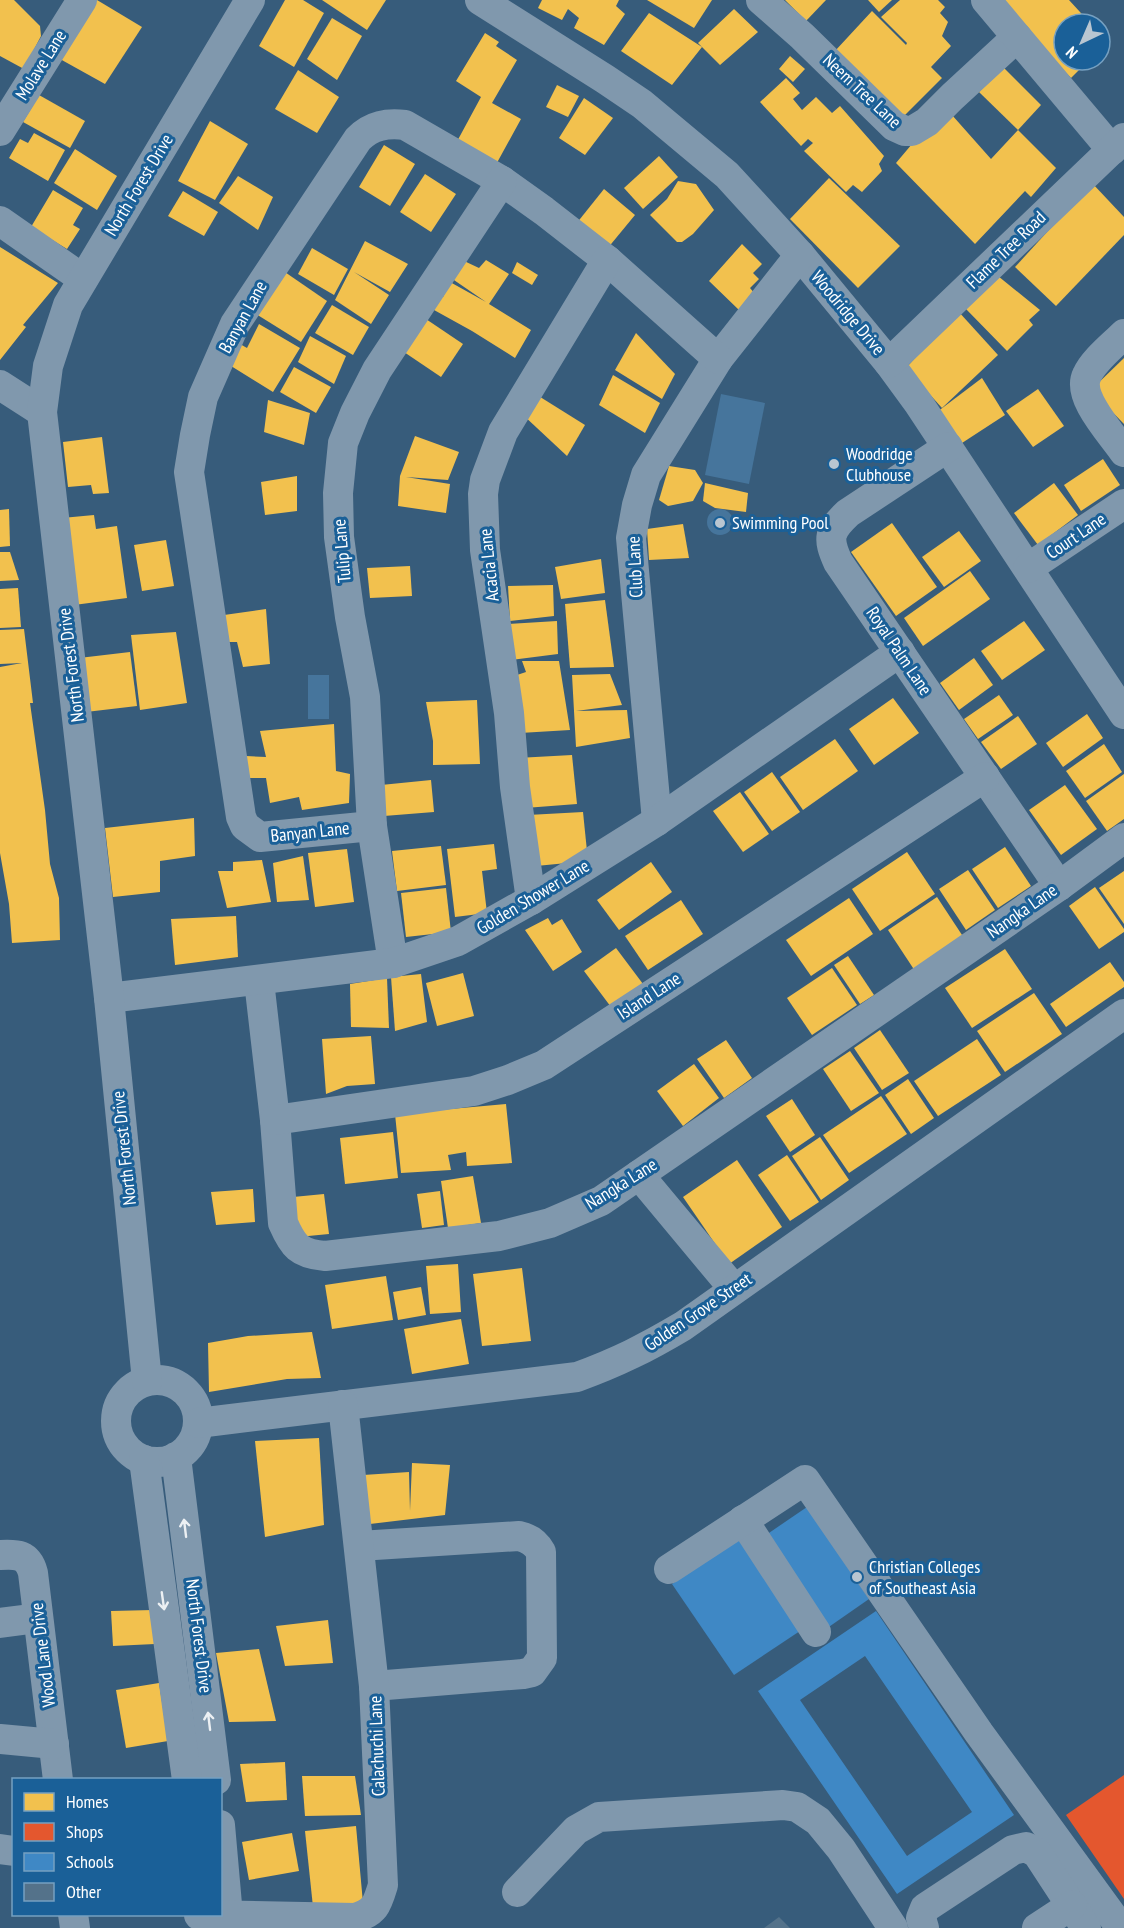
<svg xmlns="http://www.w3.org/2000/svg" width="1124" height="1928" viewBox="0 0 1124 1928" font-family="'PT Sans Narrow',sans-serif">
  <rect width="100%" height="100%" fill="#375c7b"/>
  <!-- water -->
  <g fill="#46759c">
    <polygon points="721,394 765,403 749,484 705,475"/>
    <circle cx="720" cy="522" r="13"/>
    <rect x="308" y="675" width="21" height="44"/>
  </g>
  <!-- homes -->
  <g fill="#f2c14e">
    <polygon points="0,0 14,0 40,26 41,36 24,69 0,56"/>
    <polygon points="97,0 142,27 105,84 60,59"/>
    <polygon points="285,0 303,0 324,13 294,67 259,46"/>
    <polygon points="322,0 386,0 367,30"/>
    <polygon points="542,0 619,0 616,6 625,14 604,45 574,28 579,18 568,9 562,20 538,8"/>
    <polygon points="647,0 712,0 694,28"/>
    <polygon points="785,0 826,0 806,21"/>
    <polygon points="868,0 892,0 879,12"/>
    <polygon points="900,0 938,0 945,7 940,13 948,22 942,36 951,46 931,67 942,78 901,119 835,51 872,11 906,45 907,43 881,17"/>
    <polygon points="996,0 1069,0 1091,24 1064,24 1064,60 1089,60 1071,78"/>
    <polygon points="734,9 758,32 720,65 702,47 672,85 621,51 649,13 702,47 698,43"/>
    <polygon points="332,18 362,36 337,80 307,59"/>
    <polygon points="485,33 499,42 496,46 517,60 492,103 521,119 493,170 454,147 481,97 456,81"/>
    <polygon points="790,56 805,69 793,82 779,69"/>
    <polygon points="1003,67 1041,105 1018,130 979,92"/>
    <polygon points="298,70 339,97 317,133 275,109"/>
    <polygon points="786,78 800,93 793,99 802,110 816,97 832,113 840,106 884,156 879,164 882,171 862,192 853,185 846,192 804,151 813,143 808,139 801,146 760,102"/>
    <polygon points="557,85 579,96 568,117 546,107"/>
    <polygon points="39,95 85,121 70,148 23,122"/>
    <polygon points="584,98 613,118 585,155 559,138"/>
    <polygon points="944,106 991,159 1018,130 1056,168 1031,197 1025,191 975,244 896,163"/>
    <polygon points="210,121 248,144 215,200 178,181"/>
    <polygon points="34,133 65,150 48,181 9,158 20,139 28,143"/>
    <polygon points="384,145 415,164 390,206 359,187"/>
    <polygon points="75,149 117,176 97,210 54,183"/>
    <polygon points="659,156 678,177 643,209 624,188"/>
    <polygon points="425,174 456,194 431,232 400,212"/>
    <polygon points="238,176 273,197 258,230 219,203"/>
    <polygon points="829,178 900,246 858,288 790,219"/>
    <polygon points="678,181 696,184 714,210 693,234 682,242 677,242 650,215 667,199"/>
    <polygon points="1092,183 1124,217 1124,235 1056,306 1015,267"/>
    <polygon points="604,189 635,215 607,249 576,224"/>
    <polygon points="53,190 83,208 73,225 80,229 67,249 31,227"/>
    <polygon points="183,191 218,212 204,236 168,216"/>
    <polygon points="365,241 408,264 390,292 354,272 389,295 371,324 335,300"/>
    <polygon points="742,244 762,264 753,273 759,279 750,288 755,294 739,310 709,281"/>
    <polygon points="0,247 58,283 23,325 26,327 0,360"/>
    <polygon points="312,248 348,269 334,295 298,274"/>
    <polygon points="462,260 479,268 486,260 509,274 489,304 531,330 515,358 472,331 425,305 434,289 443,297 450,282 486,302 451,278"/>
    <polygon points="517,262 538,275 532,285 512,273"/>
    <polygon points="279,268 327,301 301,342 251,311"/>
    <polygon points="998,276 1040,310 1029,320 1033,325 1007,351 966,309"/>
    <polygon points="332,305 369,327 353,355 315,333"/>
    <polygon points="958,311 998,355 942,408 906,368"/>
    <polygon points="420,315 463,344 441,377 404,352"/>
    <polygon points="259,324 300,348 273,392 223,361 233,340 247,348"/>
    <polygon points="636,333 675,374 662,399 615,370"/>
    <polygon points="310,336 346,356 334,384 298,362"/>
    <polygon points="1124,358 1124,424 1091,390"/>
    <polygon points="294,367 331,387 316,413 280,392"/>
    <polygon points="613,375 660,403 645,433 599,405"/>
    <polygon points="982,378 1005,415 962,443 937,412"/>
    <polygon points="1038,389 1064,426 1033,447 1006,411"/>
    <polygon points="537,395 585,425 567,456 522,414"/>
    <polygon points="268,400 310,413 304,445 264,432"/>
    <polygon points="415,436 459,452 448,480 406,477 450,484 446,513 398,506 400,476"/>
    <polygon points="102,437 109,493 93,494 91,485 68,487 63,442"/>
    <polygon points="1103,459 1120,485 1081,511 1064,485"/>
    <polygon points="669,466 695,470 703,483 693,501 668,506 659,500"/>
    <polygon points="297,476 297,511 265,515 261,482"/>
    <polygon points="705,483 748,493 746,512 715,508 703,501"/>
    <polygon points="1054,483 1078,515 1038,545 1014,513"/>
    <polygon points="9,509 10,546 0,547 0,510"/>
    <polygon points="94,515 96,529 117,526 127,598 74,605 62,518"/>
    <polygon points="892,523 937,587 896,616 851,552"/>
    <polygon points="683,524 689,558 649,560 647,529"/>
    <polygon points="959,531 981,561 944,587 922,557"/>
    <polygon points="166,540 174,586 142,591 134,545"/>
    <polygon points="0,552 10,552 19,580 0,581"/>
    <polygon points="601,559 605,593 561,599 555,567"/>
    <polygon points="410,566 412,596 370,598 367,568"/>
    <polygon points="970,571 990,599 923,646 904,618"/>
    <polygon points="553,585 554,616 510,621 508,586"/>
    <polygon points="18,588 21,627 0,628 0,589"/>
    <polygon points="605,600 614,667 570,668 565,604"/>
    <polygon points="266,609 270,664 243,667 237,642 226,642 224,615"/>
    <polygon points="557,621 558,654 511,660 508,624"/>
    <polygon points="1024,621 1045,650 1002,680 981,651"/>
    <polygon points="24,629 33,703 30,703 45,810 50,864 59,898 60,940 12,943 9,904 0,853 0,667 22,663 0,664 0,630"/>
    <polygon points="176,632 187,703 140,710 131,635"/>
    <polygon points="130,652 137,706 86,712 79,658"/>
    <polygon points="974,658 993,685 959,710 940,683"/>
    <polygon points="522,661 559,661 570,730 520,733 514,676 526,672"/>
    <polygon points="610,674 622,705 576,711 627,710 630,738 576,747 572,675"/>
    <polygon points="999,695 1013,715 978,739 964,719"/>
    <polygon points="893,698 919,733 874,765 849,729"/>
    <polygon points="477,700 480,764 433,765 433,741 426,702"/>
    <polygon points="1087,714 1103,738 1063,767 1046,743"/>
    <polygon points="1018,716 1037,744 1001,769 981,742"/>
    <polygon points="334,724 336,771 350,774 349,803 302,810 299,797 270,803 266,778 247,778 246,756 266,757 260,731"/>
    <polygon points="835,739 858,771 803,810 780,777"/>
    <polygon points="1104,744 1122,772 1085,798 1066,771"/>
    <polygon points="572,755 577,804 525,808 517,758"/>
    <polygon points="772,772 800,812 772,831 744,792"/>
    <polygon points="1124,774 1124,819 1107,831 1086,801"/>
    <polygon points="431,780 434,812 384,816 381,785"/>
    <polygon points="1065,785 1097,829 1061,855 1029,810"/>
    <polygon points="740,792 769,834 743,852 713,811"/>
    <polygon points="583,812 588,861 536,866 528,815"/>
    <polygon points="194,818 195,856 160,861 160,892 113,897 105,828"/>
    <polygon points="494,844 497,869 482,871 487,913 455,917 447,849"/>
    <polygon points="441,846 446,885 397,891 392,851"/>
    <polygon points="1005,847 1031,886 998,908 972,869"/>
    <polygon points="347,849 354,902 315,907 308,853"/>
    <polygon points="907,852 935,894 880,931 852,889"/>
    <polygon points="303,856 309,900 277,902 273,863"/>
    <polygon points="262,860 271,902 227,908 218,871 233,871 233,862"/>
    <polygon points="651,862 672,892 619,930 597,900"/>
    <polygon points="968,870 995,910 966,930 939,889"/>
    <polygon points="1124,871 1124,924 1099,888"/>
    <polygon points="1095,887 1124,929 1124,932 1099,949 1069,906"/>
    <polygon points="446,888 451,932 406,937 401,893"/>
    <polygon points="937,897 964,938 915,971 888,930"/>
    <polygon points="849,898 873,934 811,976 786,940"/>
    <polygon points="681,900 703,934 648,970 625,936"/>
    <polygon points="236,916 238,957 175,965 171,919"/>
    <polygon points="548,918 552,925 562,919 582,952 553,971 525,930"/>
    <polygon points="616,948 643,984 611,1007 584,971"/>
    <polygon points="1005,949 1032,989 972,1028 945,988"/>
    <polygon points="848,956 874,995 860,1004 834,965"/>
    <polygon points="1110,962 1124,982 1124,987 1066,1027 1050,1004"/>
    <polygon points="832,968 857,1005 812,1035 787,998"/>
    <polygon points="463,973 474,1016 437,1026 426,983"/>
    <polygon points="421,974 427,1022 395,1031 391,977"/>
    <polygon points="387,978 389,1028 351,1027 350,984"/>
    <polygon points="1034,993 1062,1034 1005,1072 977,1031"/>
    <polygon points="880,1030 909,1073 882,1090 854,1048"/>
    <polygon points="371,1036 375,1084 347,1086 326,1094 322,1039"/>
    <polygon points="977,1039 1001,1075 938,1116 914,1081"/>
    <polygon points="726,1040 752,1078 724,1098 697,1059"/>
    <polygon points="850,1051 879,1093 851,1111 823,1069"/>
    <polygon points="694,1064 719,1098 683,1126 657,1091"/>
    <polygon points="908,1079 934,1118 911,1134 885,1095"/>
    <polygon points="881,1096 907,1134 849,1173 823,1135"/>
    <polygon points="792,1099 815,1135 790,1152 766,1116"/>
    <polygon points="506,1104 512,1163 467,1166 466,1152 448,1155 451,1170 401,1173 395,1114"/>
    <polygon points="393,1132 398,1178 345,1184 340,1138"/>
    <polygon points="820,1137 849,1180 821,1200 792,1156"/>
    <polygon points="787,1155 819,1202 790,1221 758,1175"/>
    <polygon points="737,1160 782,1227 729,1264 683,1197"/>
    <polygon points="473,1176 481,1223 448,1228 441,1181"/>
    <polygon points="253,1189 255,1222 216,1225 211,1192"/>
    <polygon points="440,1191 444,1225 422,1228 417,1194"/>
    <polygon points="324,1194 329,1234 298,1237 293,1197"/>
    <polygon points="458,1264 461,1312 430,1314 426,1266"/>
    <polygon points="522,1268 531,1341 482,1346 473,1274"/>
    <polygon points="386,1276 393,1320 332,1329 325,1285"/>
    <polygon points="421,1287 426,1315 398,1320 393,1292"/>
    <polygon points="461,1319 469,1364 412,1374 404,1329"/>
    <polygon points="312,1332 321,1378 287,1379 209,1392 208,1343 248,1336"/>
    <polygon points="319,1438 324,1525 265,1537 255,1441"/>
    <polygon points="412,1463 450,1465 445,1515 370,1524 363,1475 409,1472 410,1511"/>
    <polygon points="153,1610 155,1644 113,1646 111,1611"/>
    <polygon points="328,1620 333,1663 285,1666 276,1626"/>
    <polygon points="259,1649 276,1721 229,1722 216,1653"/>
    <polygon points="159,1683 168,1741 126,1748 116,1690"/>
    <polygon points="285,1762 287,1800 246,1802 240,1764"/>
    <polygon points="302,1776 355,1776 361,1815 305,1816"/>
    <polygon points="356,1826 363,1903 313,1907 305,1831"/>
    <polygon points="292,1833 299,1871 249,1880 242,1842"/>
  </g>
  <!-- shops -->
  <polygon fill="#e4572e" points="1124,1775 1124,1899 1066,1815"/>
  <!-- schools -->
  <g fill="#3f88c5" fill-rule="evenodd">
    <polygon points="807,1507 869,1599 823,1631 760,1539"/>
    <polygon points="743,1536 806,1627 734,1675 672,1584"/>
    <path d="M876 1611 1014 1815 897 1894 758 1691ZM865 1656 972 1812 907 1856 800 1700Z"/>
  </g>
  <!-- building -->
  <polygon fill="#54728a" points="779,1917 790,1928 764,1928"/>
  <g fill="none" stroke-linecap="round" stroke-linejoin="round">
    <!-- minor -->
    <g stroke="#8098ad" stroke-width="30">
      <polyline points="480,0 605,79 642,104 727,175 800,255 889,363 919,404 1124,714"/>
      <polyline points="761,0 802,36 894,126 905,131 912,131 927,122 952,97 1017,37"/>
      <polyline points="986,0 1112,150"/>
      <polyline points="0,131 82,0"/>
      <polyline points="0,221 83,279"/>
      <path d="M1124 334C1112 346 1094 360 1087 375 1076 397 1112 434 1124 452"/>
      <polyline points="889,363 1124,138"/>
      <polyline points="0,385 42,412"/>
      <path d="M948 447 848 513C829 531 827 538 838 562L1059 886"/>
      <polyline points="1028,568 1124,504"/>
      <polyline points="657,821 631,538 637,505 646,475 718,359 800,255"/>
      <path d="M372 826 260 837 245 826 241 817 189 472 195 435 203 397 235 324 358 139C372 125 387 123 405 125L502 181 544 211 607 260 718 359"/>
      <polyline points="531,900 515,787 509,713 485,550 483,494 485,480 503,432 607,260"/>
      <polyline points="393,963 372,826 365,697 350,617 339,537 338,493 343,443 355,413 377,370 502,181"/>
      <path d="M259 981 275 1120 283 1223C293 1246 299 1254 325 1256L499 1236 550 1223 601 1201 1059 886 1124 838"/>
      <polyline points="109,998 393,963 458,941 531,900 657,821 900,652"/>
      <polyline points="275,1120 474,1091 508,1080 544,1065 985,777"/>
      <polyline points="639,1175 734,1289"/>
      <circle cx="157" cy="1421" r="41"/>
      <polyline points="147,1381 109,998 42,412 48,366 68,305 250,0"/>
      <path d="M198 1423 577 1377C618 1362 646 1348 683 1326L1124 1014"/>
      <polyline points="176,1457 216,1780"/>
      <polyline points="144,1460 187,1780"/>
      <polyline points="743,1520 816,1632"/>
      <path d="M359 1546 519 1536C529 1538 536 1543 541 1552L542 1658 532 1672 523 1674 374 1686"/>
      <path d="M0 1555C17 1554 28 1554 33 1573L58 1780"/>
      <polyline points="669,1569 805,1480 979,1733 1121,1928"/>
      <polyline points="0,1623 38,1618"/>
      <polyline points="0,1739 54,1744"/>
      <polyline points="220,1825 228,1916 226,1928"/>
      <polyline points="0,1849 14,1851"/>
      <polyline points="517,1892 576,1830 599,1817 783,1805 797,1807 818,1821 841,1849 893,1928"/>
      <polyline points="73,1914 75,1928"/>
      <path d="M199 1915 355 1918C375 1912 377 1905 383 1885L374 1686 343 1405"/>
      <polyline points="924,1928 921,1918 925,1908 1013,1850 1026,1847 1037,1853 1086,1928"/>
      <polyline points="1037,1928 1072,1905"/>
    </g>
  </g>
  <!-- one-way arrows -->
  <defs><path id="oneway-shaft" d="M-6 0H5M1.5-3L5.5 0L1.5 3" fill="none" stroke-width="1.6" stroke-linecap="round" stroke-linejoin="round" transform="scale(1.5)"/></defs>
  <g stroke="#ecf0f3">
    <use href="#oneway-shaft" transform="translate(185 1528) rotate(-97)"/>
    <use href="#oneway-shaft" transform="translate(163 1601) rotate(82)"/>
    <use href="#oneway-shaft" transform="translate(209 1721) rotate(-97)"/>
  </g>
  <!-- markers -->
  <g fill="#b9c6d1" stroke="#1a6098" stroke-width="2">
    <circle cx="834" cy="464" r="6"/>
    <circle cx="720" cy="523" r="6"/>
    <circle cx="857" cy="1577" r="6"/>
  </g>
  <g text-anchor="middle" stroke-width="6" stroke-linejoin="round" paint-order="stroke">
    <!-- street labels -->
    <g font-size="18" fill="#fff" stroke="#1a6098">
      <text transform="translate(41 65) rotate(-58)" y="6">Molave Lane</text>
      <text transform="translate(862 91) rotate(43)" y="6">Neem Tree Lane</text>
      <text transform="translate(139 185) rotate(-59)" y="6">North Forest Drive</text>
      <text transform="translate(1006 250) rotate(-44)" y="6">Flame Tree Road</text>
      <text transform="translate(848 313) rotate(50)" y="6">Woodridge Drive</text>
      <text transform="translate(243 317) rotate(-61)" y="6">Banyan Lane</text>
      <text transform="translate(1076 536) rotate(-34)" y="6">Court Lane</text>
      <text transform="translate(342 551) rotate(-95)" y="6">Tulip Lane</text>
      <text transform="translate(489 565) rotate(-96)" y="6">Acacia Lane</text>
      <text transform="translate(635 567) rotate(-93)" y="6">Club Lane</text>
      <text transform="translate(899 651) rotate(56)" y="6">Royal Palm Lane</text>
      <text transform="translate(71 665) rotate(-97)" y="6">North Forest Drive</text>
      <text transform="translate(310 832) rotate(-6)" y="6">Banyan Lane</text>
      <text transform="translate(533 897) rotate(-31)" y="6">Golden Shower Lane</text>
      <text transform="translate(1022 911) rotate(-35)" y="6">Nangka Lane</text>
      <text transform="translate(649 996) rotate(-33)" y="6">Island Lane</text>
      <text transform="translate(124 1148) rotate(-96)" y="6">North Forest Drive</text>
      <text transform="translate(621 1184) rotate(-32)" y="6">Nangka Lane</text>
      <text transform="translate(698 1312) rotate(-34)" y="6">Golden Grove Street</text>
      <text transform="translate(199 1636) rotate(83)" y="6">North Forest Drive</text>
      <text transform="translate(43 1655) rotate(-97)" y="6">Wood Lane Drive</text>
      <text transform="translate(377 1746) rotate(-92)" y="6">Calachuchi Lane</text>
    </g>
    <!-- poi labels -->
    <g font-size="18" fill="#fff" stroke="#1a6098" text-anchor="start">
      <text x="846" y="460">Woodridge<tspan x="846" dy="21">Clubhouse</tspan></text>
      <text x="732" y="529">Swimming Pool</text>
      <text x="869" y="1573">Christian Colleges<tspan x="869" dy="21">of Southeast Asia</tspan></text>
    </g>
  </g>
  <!-- legend -->
  <rect x="12" y="1778" width="210" height="138" fill="#1a6098" stroke="#76a0c1" stroke-width="1.5"/>
  <rect x="24" y="1793" width="30" height="18" fill="#f2c14e" stroke="#76a0c1" stroke-width="1.5"/>
  <text x="66" y="1808" font-size="18" fill="#ffffff">Homes</text>
  <rect x="24" y="1823" width="30" height="18" fill="#e4572e" stroke="#76a0c1" stroke-width="1.5"/>
  <text x="66" y="1838" font-size="18" fill="#ffffff">Shops</text>
  <rect x="24" y="1853" width="30" height="18" fill="#3f88c5" stroke="#76a0c1" stroke-width="1.5"/>
  <text x="66" y="1868" font-size="18" fill="#ffffff">Schools</text>
  <rect x="24" y="1883" width="30" height="18" fill="#54728a" stroke="#76a0c1" stroke-width="1.5"/>
  <text x="66" y="1898" font-size="18" fill="#ffffff">Other</text>
  <!-- north arrow -->
  <g transform="translate(1082 42) rotate(224)"><circle r="28" fill="#1a6098" stroke="#76a0c1" stroke-width="1.5"/>
  <path d="M0-4.5L10 22L0 15L-10 22Z" fill="#b9c6d1"/>
  <text y="-9" font-size="16" font-weight="bold" text-anchor="middle" fill="#ffffff">N</text>
  </g>
</svg>
